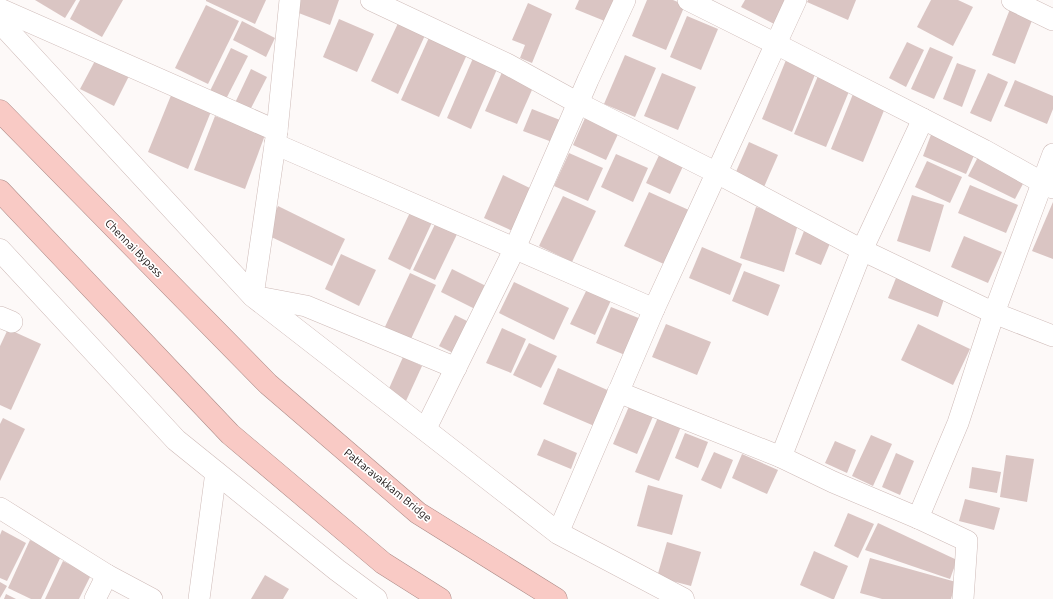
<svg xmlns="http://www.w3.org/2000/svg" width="1053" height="599" viewBox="0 0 1053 599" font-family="Ubuntu,sans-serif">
  <rect width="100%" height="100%" fill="#fdf9f8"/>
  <!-- building -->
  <g fill="#dac5c3">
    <polygon points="35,0 76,0 65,18"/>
    <polygon points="80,0 123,0 102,37 70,19"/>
    <polygon points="206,0 266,0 255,24 206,1"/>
    <polygon points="300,0 339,0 330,25 296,12"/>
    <polygon points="579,0 622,0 612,24 575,9"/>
    <polygon points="647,0 673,0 685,5 666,50 632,36"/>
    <polygon points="745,0 792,0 778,26 741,7"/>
    <polygon points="808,0 856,0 848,20 807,2"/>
    <polygon points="931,0 958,0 973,7 953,46 917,27"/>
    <polygon points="528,3 552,14 532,63 520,58 525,45 512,40"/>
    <polygon points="206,5 239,21 208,84 175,68"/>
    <polygon points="1010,9 1033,18 1015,64 992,55"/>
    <polygon points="687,16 718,29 701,70 670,57"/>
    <polygon points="339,19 374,34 357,72 323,57"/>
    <polygon points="400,19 427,31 398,94 371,81"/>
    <polygon points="242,21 275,38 266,57 233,40"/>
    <polygon points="431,33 469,50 439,117 401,100"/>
    <polygon points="907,42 924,50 906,87 889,78"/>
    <polygon points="930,47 953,57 934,99 911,89"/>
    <polygon points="231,48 248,56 226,99 210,91"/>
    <polygon points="625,55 656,68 635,117 604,104"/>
    <polygon points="474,56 498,67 471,129 447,118"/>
    <polygon points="97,57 130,74 114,106 80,89"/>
    <polygon points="786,60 816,72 792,132 762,119"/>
    <polygon points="957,63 976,70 962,107 943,99"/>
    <polygon points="251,69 267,77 249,112 234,105"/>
    <polygon points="503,70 535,83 517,124 485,111"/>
    <polygon points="662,73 696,87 678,130 644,116"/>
    <polygon points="988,73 1008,82 991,122 970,113"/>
    <polygon points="818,76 850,89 826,147 794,134"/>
    <polygon points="1015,80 1053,96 1053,109 1047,124 1004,106"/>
    <polygon points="172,93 212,109 188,169 148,152"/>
    <polygon points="853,94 885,108 863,162 831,149"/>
    <polygon points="532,109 560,120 552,142 523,131"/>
    <polygon points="215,116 265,135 245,189 194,170"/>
    <polygon points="585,118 619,132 606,160 573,145"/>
    <polygon points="932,132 976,151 966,174 923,156"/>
    <polygon points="749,142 778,155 764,187 735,174"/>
    <polygon points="661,151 685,162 670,194 646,183"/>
    <polygon points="569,153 603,168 588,201 554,186"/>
    <polygon points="616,154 648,168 633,202 601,187"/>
    <polygon points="978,157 1025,180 1015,199 968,176"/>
    <polygon points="927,161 962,177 950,203 915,187"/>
    <polygon points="503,175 536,191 517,233 484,218"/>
    <polygon points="970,185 1018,205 1006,233 958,213"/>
    <polygon points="649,192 691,211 666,265 624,246"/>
    <polygon points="912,195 944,205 930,252 897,241"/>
    <polygon points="563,196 596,211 572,262 539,246"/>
    <polygon points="1053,202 1053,259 1032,251"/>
    <polygon points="278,206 345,239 332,266 265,234"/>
    <polygon points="413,206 435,216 410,270 388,259"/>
    <polygon points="756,207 799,221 784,272 740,258"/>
    <polygon points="438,218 460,228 435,280 413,270"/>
    <polygon points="806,226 833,236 821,265 795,254"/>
    <polygon points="964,236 1002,252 988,283 951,267"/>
    <polygon points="702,247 742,264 730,295 689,278"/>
    <polygon points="341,254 376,270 359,306 325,289"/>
    <polygon points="452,269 488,287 477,310 441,292"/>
    <polygon points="744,271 780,285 768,316 732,301"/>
    <polygon points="410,273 436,285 410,341 384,329"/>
    <polygon points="896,278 945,296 938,317 888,298"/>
    <polygon points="514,282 569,308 554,340 499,313"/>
    <polygon points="589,285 613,296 595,335 570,324"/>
    <polygon points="611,307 641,319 625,355 596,343"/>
    <polygon points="455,315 475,325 459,356 439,346"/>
    <polygon points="666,324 711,342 697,375 652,357"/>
    <polygon points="918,324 970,349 953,385 901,360"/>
    <polygon points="502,328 526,339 511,373 486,363"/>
    <polygon points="8,329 41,344 11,410 0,405 0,346"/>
    <polygon points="529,343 557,356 541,388 513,375"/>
    <polygon points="403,357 422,366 406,401 387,393"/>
    <polygon points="558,368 614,393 599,428 543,404"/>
    <polygon points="630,404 654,414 637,454 613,444"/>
    <polygon points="659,415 682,424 659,481 635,472"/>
    <polygon points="3,418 25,429 0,481 0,424"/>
    <polygon points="685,433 708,442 698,468 675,458"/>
    <polygon points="871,435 892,444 873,486 852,476"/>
    <polygon points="544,439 577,453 571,469 537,455"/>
    <polygon points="835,441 856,450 847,473 825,463"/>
    <polygon points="714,452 733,460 721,489 701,480"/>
    <polygon points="896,453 914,461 900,495 882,487"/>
    <polygon points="742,454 778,470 767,494 732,478"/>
    <polygon points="1006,455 1034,459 1027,502 1000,497"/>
    <polygon points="972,467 1001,472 997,493 969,488"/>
    <polygon points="648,485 683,495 672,535 637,526"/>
    <polygon points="965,499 1000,508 994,530 959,521"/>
    <polygon points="848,513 874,524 858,558 834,546"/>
    <polygon points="878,523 957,560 950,579 865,550"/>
    <polygon points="2,530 26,543 7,581 0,578 0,535"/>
    <polygon points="30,540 62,554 41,599 31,599 8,588"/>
    <polygon points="667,542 701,552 691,586 657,577"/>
    <polygon points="814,551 848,566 834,599 832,599 800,585"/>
    <polygon points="870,558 956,582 951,599 882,599 860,593"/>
    <polygon points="63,561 91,575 79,599 45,599"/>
    <polygon points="265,575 289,589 283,599 251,599"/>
    <polygon points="0,582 7,586 0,598"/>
    <polygon points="6,594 16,599 4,599"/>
  </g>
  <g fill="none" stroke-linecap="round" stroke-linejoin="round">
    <defs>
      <g id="street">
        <polyline points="290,0 277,131 253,296 306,306 456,368"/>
        <polyline points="371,0 507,64 578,103 717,173 862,250 994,313 1053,336"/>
        <polyline points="688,0 776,44 984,150 1043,183 1053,188"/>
        <polyline points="1012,0 1053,20"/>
        <polyline points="0,9 277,131"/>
        <polyline points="275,144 654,309"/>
        <polyline points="0,317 12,322"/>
        <polyline points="618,392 781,457 833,482 918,518"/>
        <polyline points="425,430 515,248 588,80 625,0"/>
        <polyline points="781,457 862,250 923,119"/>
        <polyline points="0,508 107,575 95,599"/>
        <polyline points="558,533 654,309 796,0"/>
        <polyline points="107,575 152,599"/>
        <polyline points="199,599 216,472"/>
        <polyline points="963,599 967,541 918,518 958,423 994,313 1053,154"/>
      </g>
      <g id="secondary">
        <polyline points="0,22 253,296 558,533 683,599"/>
        <polyline points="0,250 176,440 337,570 376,599"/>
      </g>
      <g id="highway">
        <polyline points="0,111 268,384 418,513 556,599"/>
        <polyline points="0,191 230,434 383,563 440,599"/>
      </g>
    </defs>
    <!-- street casing -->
    <use href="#street" stroke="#cebab7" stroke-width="22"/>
    <!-- secondary casing -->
    <use href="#secondary" stroke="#cebab7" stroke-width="23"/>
    <!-- highway casing -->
    <use href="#highway" stroke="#ac8b87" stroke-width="23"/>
    <!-- street -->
    <use href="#street" stroke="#fff" stroke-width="21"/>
    <!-- secondary -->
    <use href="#secondary" stroke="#fff" stroke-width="22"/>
    <!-- highway -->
    <use href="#highway" stroke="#f9cac5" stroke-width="22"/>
  </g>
  <g text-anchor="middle" stroke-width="3.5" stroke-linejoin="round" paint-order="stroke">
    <!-- street labels -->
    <g font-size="11" fill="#1c1514" stroke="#fff">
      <text transform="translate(134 248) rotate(45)" y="4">Chennai Bypass</text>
      <text transform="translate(388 485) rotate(39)" y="4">Pattaravakkam Bridge</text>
    </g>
  </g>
</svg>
